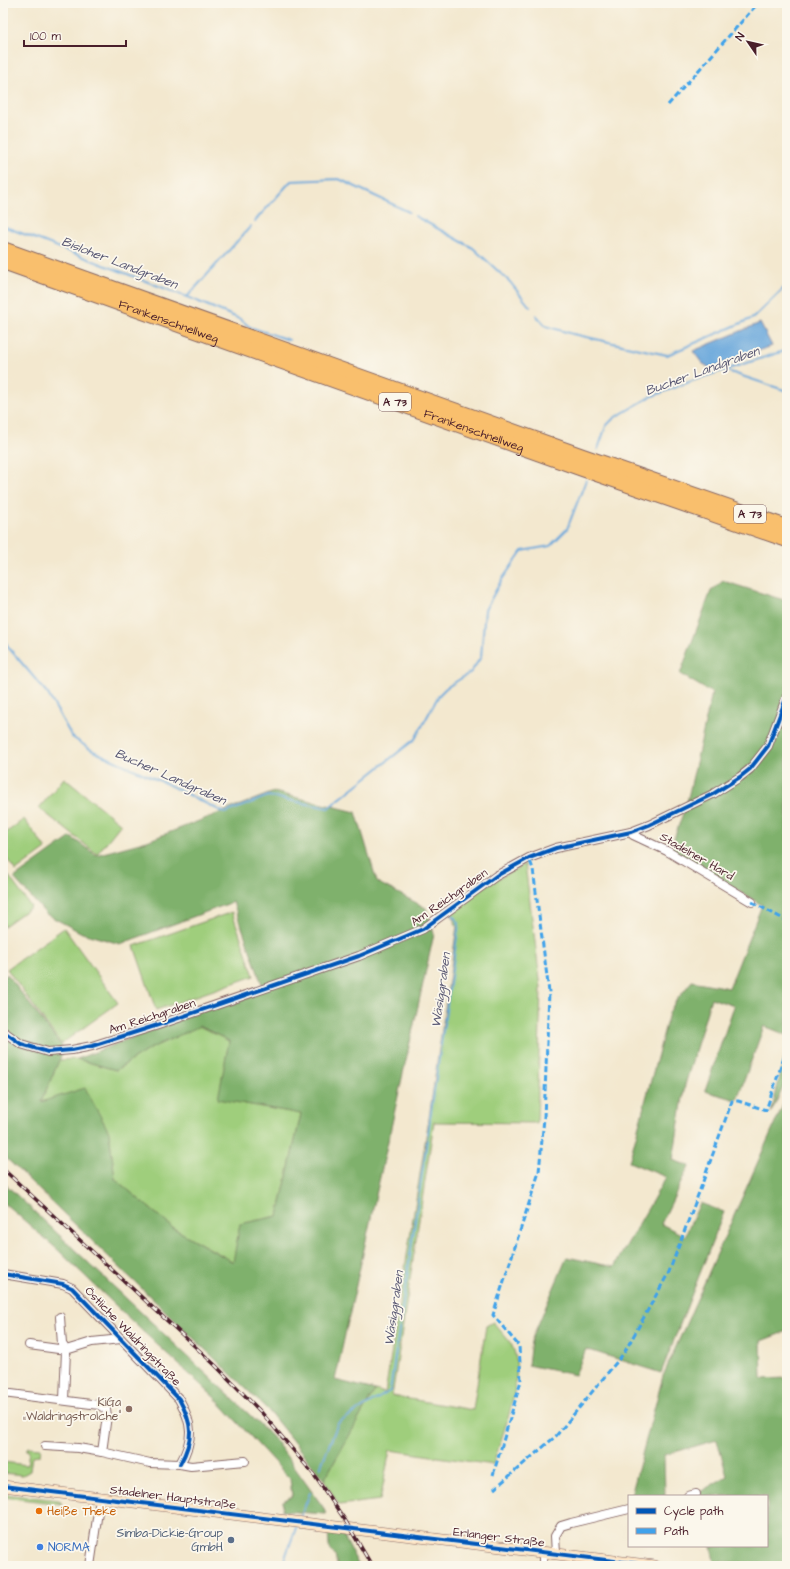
<svg xmlns="http://www.w3.org/2000/svg" width="790" height="1569" viewBox="0 0 790 1569" font-family="'Architects Daughter',sans-serif">
  <rect width="100%" height="100%" fill="#fbf7ec"/>
  <filter id="ink" filterUnits="userSpaceOnUse"><feTurbulence type="fractalNoise" baseFrequency=".025" numOctaves="2"/><feDisplacementMap in="SourceGraphic" scale="8" xChannelSelector="R" yChannelSelector="G"/><feConvolveMatrix kernelMatrix="1 2 1 2 8 2 1 2 1" color-interpolation-filters="sRGB"/></filter>
  <filter id="wash" filterUnits="userSpaceOnUse"><feTurbulence type="fractalNoise" baseFrequency=".012" numOctaves="4" result="noise"/><feDisplacementMap in="SourceGraphic" scale="16" xChannelSelector="R" yChannelSelector="G"/><feGaussianBlur stdDeviation="0.9" result="paint"/><feColorMatrix in="noise" values="0 0 0 0 0 0 0 0 0 0 0 0 0 0 0 0 0 1.4 0 .05"/><feComposite in="paint" operator="in"/></filter>
  <g filter="url(#wash)">
    <rect width="100%" height="100%" fill="#f3e8cf"/>
    <!-- green -->
    <g fill="#9fce7c" stroke="#747654">
      <polygon points="64,778 121,824 97,854 39,808"/>
      <polygon points="24,819 46,849 16,871 3,854 3,835"/>
      <path d="M525 864 541 988 537 1123 434 1122 392 1396 473 1410 486 1326 493 1322C499 1330 508 1338 512 1346 527 1374 502 1435 493 1465L390 1450 380 1500 339 1505 324 1480 375 1390 385 1393 429 1118 457 926 450 913 487 885Z"/>
      <polygon points="3,868 31,907 3,927"/>
      <polygon points="232,912 254,976 156,1010 134,946"/>
      <polygon points="64,928 118,1003 61,1044 7,969"/>
      <polygon points="199,1026 229,1041 219,1099 301,1114 278,1216 240,1224 234,1262 173,1228 115,1179 109,1132 41,1102 59,1060 77,1059 116,1070 151,1048"/>
      <polygon points="28,1447 41,1448 40,1455 32,1456 30,1471 23,1475 3,1473 3,1462 27,1465 29,1451 26,1450"/>
      <polygon points="3,1494 59,1500 62,1504 3,1497"/>
    </g>
    <!-- forest -->
    <g fill="#7fb16c" stroke="#64684c">
      <polygon points="723,581 787,601 787,1035 764,1026 737,1100 705,1091 734,1006 711,998 685,1085 673,1160 689,1166 661,1224 685,1236 700,1203 724,1212 661,1373 586,1349 575,1375 528,1365 531,1341 567,1257 614,1267 666,1177 629,1162 669,1013 675,1002 692,981 729,988 762,905 670,850 687,802 712,693 680,674 711,591"/>
      <polygon points="274,792 356,812 377,882 426,908 434,934 335,1380 375,1390 324,1480 268,1410 3,1155 3,979 7,974 64,1049 41,1102 85,1088 109,1132 115,1179 173,1228 233,1262 240,1224 278,1216 301,1114 218,1099 229,1041 200,1026 151,1048 116,1070 77,1059 263,987 233,902 120,944 82,933 46,914 14,878 71,837 96,855 147,841"/>
      <polygon points="787,1047 787,1079 771,1113"/>
      <polygon points="787,1096 787,1331 761,1341 762,1379 787,1378 787,1566 714,1561 711,1546 767,1546 767,1496 701,1496 700,1492 727,1476 717,1440 664,1455 665,1496 631,1496 663,1376"/>
      <polygon points="3,1182 272,1436 323,1507 326,1514 282,1511 283,1501 292,1496 290,1479 214,1397 137,1326 58,1250 3,1202"/>
      <polygon points="328,1532 338,1532 343,1535 359,1566 340,1566 337,1565 335,1556 329,1547"/>
    </g>
    <!-- water -->
    <polygon fill="#6aa8dc" stroke="#5a6484" points="760,323 772,346 710,368 702,363 693,351"/>
    <g fill="none" stroke-linecap="round" stroke-linejoin="round">
      <!-- stream -->
      <g stroke="#6aa8dc" stroke-width="2">
        <polyline points="415,216 473,248 510,282 530,307"/>
        <polyline points="255,221 291,181 339,179 409,212"/>
        <polyline points="3,226 187,297 251,226"/>
        <polyline points="187,297 240,319 250,327 289,340"/>
        <polyline points="536,315 546,326 573,334 667,355 753,318 787,285"/>
        <polyline points="724,370 787,391"/>
        <polyline points="598,449 606,426 614,418 650,397 700,378 787,350"/>
        <polyline points="3,638 9,648 48,694 72,737 93,751 167,784 225,813 268,796 328,808 415,739 439,695 446,688 471,672 481,657 485,610 501,581 522,551 550,546 567,529 586,480"/>
        <polyline points="430,1118 459,923 452,915"/>
        <polyline points="320,1468 338,1423 390,1391 430,1120"/>
        <polyline points="300,1519 310,1493"/>
        <polyline points="282,1566 297,1525"/>
      </g>
    </g>
  </g>
  <g filter="url(#ink)">
    <g fill="none" stroke-linecap="round" stroke-linejoin="round">
      <defs>
        <g id="minor">
          <polyline points="631,832 633,835 667,851 752,902"/>
          <polyline points="3,1031 21,1044 48,1052 72,1050 92,1046 158,1025 359,956 423,929 496,876 529,858 556,848 631,832 649,825 713,794 740,777 750,769 768,746 787,696"/>
          <path d="M3 1274 63 1284 72 1288 179 1399C193 1424 194 1439 180 1464"/>
          <polyline points="60,1317 62,1344 66,1350 64,1400"/>
          <polyline points="29,1345 66,1350 92,1342 121,1339"/>
          <polyline points="3,1393 99,1405 106,1409 107,1416 102,1452"/>
          <polyline points="45,1446 78,1448 102,1452 150,1463 180,1464 191,1466 245,1461"/>
          <polyline points="688,1496 696,1494"/>
          <polyline points="556,1554 555,1536 561,1526 571,1523 629,1509"/>
          <polyline points="90,1566 100,1498"/>
          <polyline points="543,1566 543,1552"/>
        </g>
        <polyline id="secondary" points="3,1486 655,1566"/>
        <g id="motorway">
          <polyline points="3,249 583,456 787,527"/>
          <path id="s1" d="M3 262 582 469 787 540"/>
        </g>
      </defs>
      <!-- minor casing -->
      <use href="#minor" stroke="#856564" stroke-width="10"/>
      <!-- secondary casing -->
      <use href="#secondary" stroke="#856564" stroke-width="12"/>
      <!-- motorway casing -->
      <use href="#motorway" stroke="#856564" stroke-width="16"/>
      <!-- minor -->
      <use href="#minor" stroke="#fff" stroke-width="8"/>
      <!-- secondary -->
      <use href="#secondary" stroke="#fde5c5" stroke-width="11"/>
      <!-- motorway -->
      <use href="#motorway" stroke="#f9bf6d" stroke-width="14"/>
      <defs>
        <polyline id="rail" points="3,1169 215,1365 262,1413 314,1475 345,1520 372,1566"/>
      </defs>
      <!-- rail casing -->
      <use href="#rail" stroke="#4a1f2b" stroke-width="3.5"/>
      <!-- rail -->
      <use href="#rail" stroke="#fbf7ec" stroke-width="2" stroke-dasharray="6" stroke-linecap="butt"/>
      <!-- quiet -->
      <g stroke="#40a2eb" stroke-width="3" stroke-dasharray="6 3" stroke-linecap="butt">
        <polyline points="668,105 758,3"/>
        <polyline points="752,902 787,921"/>
        <polyline points="493,1475 521,1381 519,1346 493,1315 539,1172 544,1118 549,992 533,869 529,858"/>
        <polyline points="494,1489 556,1436 624,1353 669,1272 701,1187 732,1101 738,1101 766,1110 787,1049"/>
      </g>
      <defs>
        <g id="cycleway">
          <polyline points="3,1031 21,1044 48,1052 72,1050 92,1046 158,1025 359,956 423,929 496,876 529,858 556,848 631,832 649,825 713,794 740,777 750,769 768,746 787,696"/>
          <path d="M3 1274 63 1284 72 1288 179 1399C193 1424 194 1439 180 1464"/>
          <polyline points="3,1486 655,1566"/>
        </g>
      </defs>
      <!-- cycleway casing -->
      <use href="#cycleway" stroke="#fbf7ec" stroke-width="6"/>
      <!-- cycleway -->
      <use href="#cycleway" stroke="#0057b8" stroke-width="4"/>
    </g>
  </g>
  <!-- markers -->
  <circle fill="#8d6e63" stroke="#fbf7ec" stroke-width="1.5" cx="129" cy="1409" r="4"/>
  <circle fill="#e8710a" stroke="#fbf7ec" stroke-width="1.5" cx="39" cy="1511" r="4"/>
  <circle fill="#5c6f8a" stroke="#fbf7ec" stroke-width="1.5" cx="231" cy="1540" r="4"/>
  <circle fill="#3f7fe0" stroke="#fbf7ec" stroke-width="1.5" cx="40" cy="1547" r="4"/>
  <g text-anchor="middle" stroke-width="3.5" stroke-linejoin="round" paint-order="stroke">
    <!-- shield labels -->
    <g fill="#fbf7ec" stroke="#7f6065" stroke-width="1">
      <rect x="379" y="393" width="32" height="18" rx="3"/>
      <rect x="734" y="505" width="32" height="18" rx="3"/>
    </g>
    <g font-size="11" font-weight="bold" fill="#4a1f2b">
      <text x="395" y="406">A 73</text>
      <text x="750" y="518">A 73</text>
    </g>
    <!-- street labels -->
    <g font-size="12" fill="#4a1f2b" stroke="#fbf7ec">
      <text dy="4" stroke="none"><textPath href="#s1" startOffset="176">Frankenschnellweg</textPath></text>
      <text dy="4" stroke="none"><textPath href="#s1" startOffset="500">Frankenschnellweg</textPath></text>
      <text transform="translate(697 856) rotate(30)" y="4">Stadelner Hard</text>
      <text transform="translate(449 897) rotate(-35)" y="4">Am Reichgraben</text>
      <text transform="translate(152 1016) rotate(-18)" y="4">Am Reichgraben</text>
      <text transform="translate(133 1336) rotate(46)" y="4">Östliche Waldringstraße</text>
      <text transform="translate(173 1497) rotate(7)" y="4">Stadelner Hauptstraße</text>
      <text transform="translate(499 1537) rotate(7)" y="4">Erlanger Straße</text>
    </g>
    <!-- education labels -->
    <g font-size="12" fill="#785e54" stroke="#fbf7ec" text-anchor="end">
      <text x="121" y="1406">KiGa<tspan x="121" dy="14">„Waldringstrolche“</tspan></text>
    </g>
    <!-- food labels -->
    <g font-size="12" fill="#c56008" stroke="#fbf7ec" text-anchor="start">
      <text x="47" y="1515">Heiße Theke</text>
    </g>
    <!-- service labels -->
    <g font-size="12" fill="#4e5e75" stroke="#fbf7ec" text-anchor="end">
      <text x="223" y="1537">Simba-Dickie-Group<tspan x="223" dy="14">GmbH</tspan></text>
    </g>
    <!-- shop labels -->
    <g font-size="12" fill="#366cbe" stroke="#fbf7ec" text-anchor="start">
      <text x="48" y="1551">NORMA</text>
    </g>
    <!-- water labels -->
    <g font-size="13" font-style="italic" fill="#575672" stroke="#fbf7ec">
      <text transform="translate(120 262) rotate(21)" y="5">Bisloher Landgraben</text>
      <text transform="translate(702 370) rotate(-20)" y="5">Bucher Landgraben</text>
      <text transform="translate(171 776) rotate(24)" y="5">Bucher Landgraben</text>
      <text transform="translate(440 990) rotate(-82)" y="5">Wäsiggraben</text>
      <text transform="translate(393 1308) rotate(-82)" y="5">Wäsiggraben</text>
    </g>
  </g>
  <!-- margin -->
  <rect width="790" height="1569" fill="none" stroke="#fbf7ec" stroke-width="16"/>
  <!-- legend -->
  <rect x="628" y="1495" width="140" height="52" fill="#fbf7ec" stroke="#b4a19f"/>
  <rect x="636" y="1508" width="20" height="6" fill="#0057b8" stroke="#b4a19f"/>
  <text x="664" y="1515" font-size="12" fill="#4a1f2b">Cycle path</text>
  <rect x="636" y="1528" width="20" height="6" fill="#40a2eb" stroke="#b4a19f"/>
  <text x="664" y="1535" font-size="12" fill="#4a1f2b">Path</text>
  <!-- north arrow -->
  <g transform="translate(748 42) rotate(304)" stroke="#fbf7ec" stroke-width="3" paint-order="stroke">
  <path d="M0-3L7 15L0 10L-7 15Z" fill="#4a1f2b"/>
  <text y="-6" font-size="11" font-weight="bold" text-anchor="middle" fill="#4a1f2b">N</text>
  </g>
  <!-- scale -->
  <path d="M24 40v6h102v-6" fill="none" stroke="#4a1f2b" stroke-width="2"/>
  <text x="30" y="40" font-size="12" fill="#4a1f2b" stroke="#fbf7ec" stroke-width="3" paint-order="stroke">100 m</text>
</svg>
